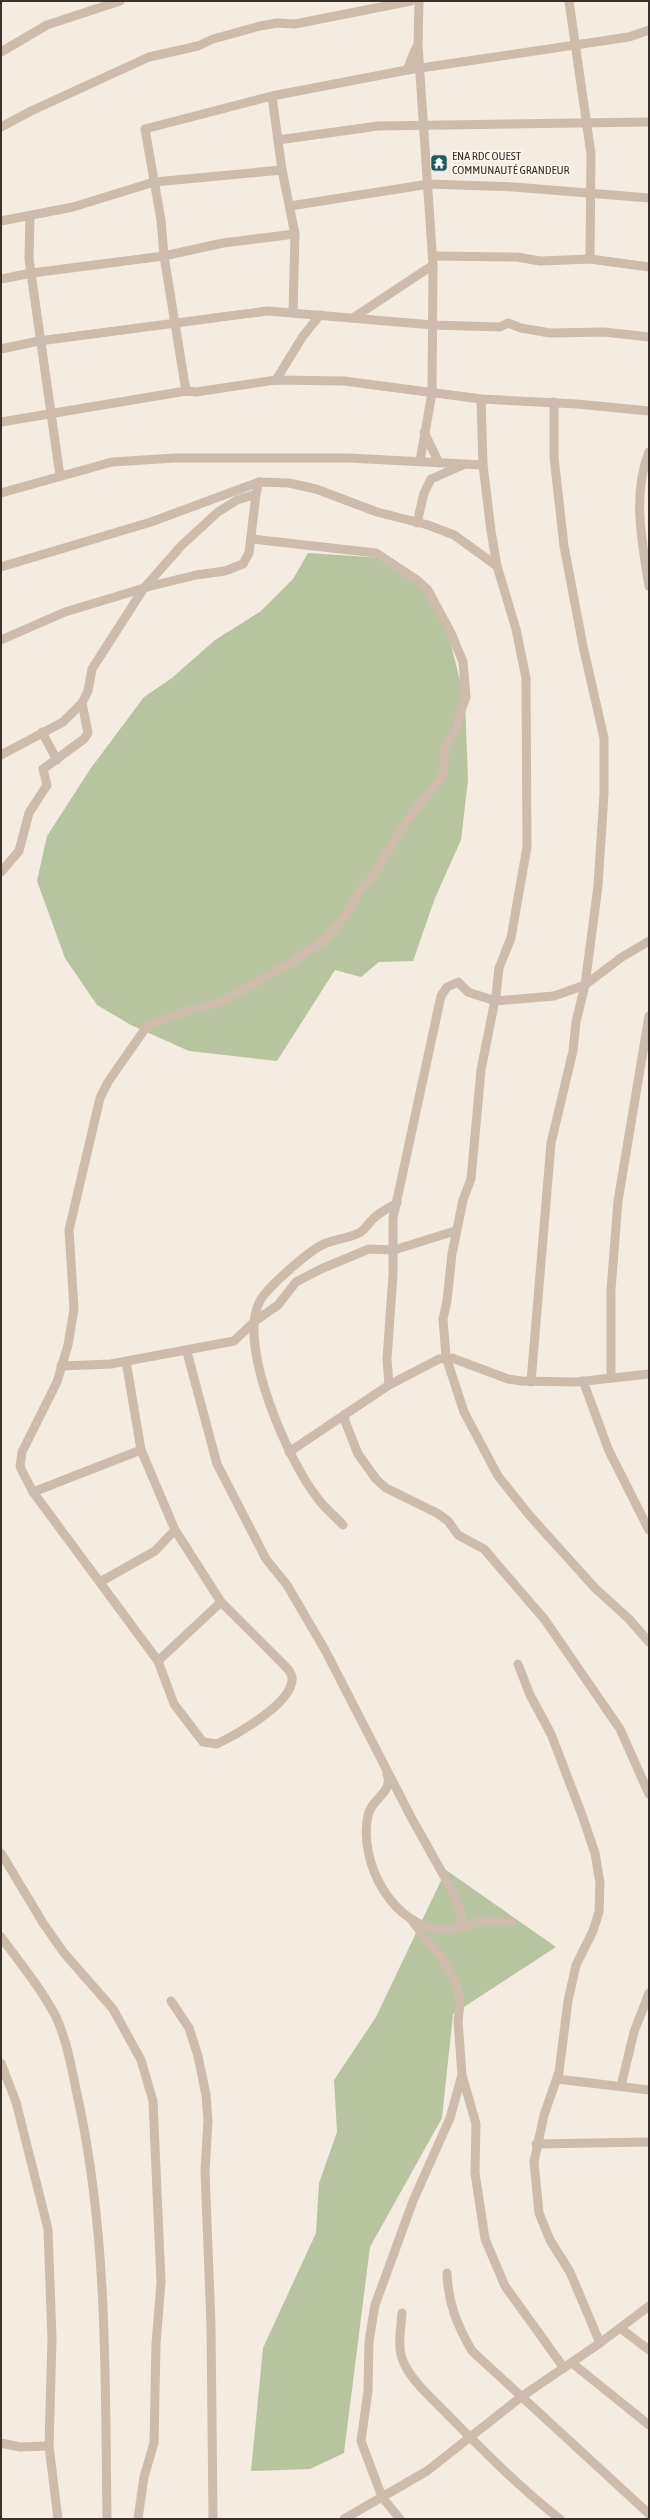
<svg xmlns="http://www.w3.org/2000/svg" width="650" height="2520" viewBox="0 0 650 2520" font-family="'Asap Condensed',sans-serif">
  <rect width="100%" height="100%" fill="#f4ebe1"/>
  <!-- green -->
  <g fill="#b8c4a0">
    <polygon points="308,553 383,558 435,599 447,629 465,700 468,780 461,840 435,898 413,961 379,962 361,977 335,970 277,1061 189,1051 131,1025 97,1005 65,958 37,881 47,836 91,768 144,697 172,678 215,640 261,611 293,579"/>
    <polygon points="446,1870 556,1947 453,2014 442,2118 370,2247 344,2453 310,2469 251,2471 263,2348 316,2233 319,2183 337,2132 334,2080 376,2017"/>
  </g>
  <g fill="none" stroke-linecap="round" stroke-linejoin="round">
    <!-- minor -->
    <g stroke="#cdbbac" stroke-width="9">
      <polyline points="419,1 418,45 433,265 432,393 420,461"/>
      <polyline points="569,1 591,154 590,259"/>
      <polyline points="1,52 47,25 120,1"/>
      <polyline points="407,70 416,48"/>
      <polyline points="272,96 282,170 295,234 293,313"/>
      <polyline points="1,127 31,111 149,57 198,46 213,39 260,26 277,23 295,24 411,1"/>
      <polyline points="278,140 378,126 649,122"/>
      <polyline points="290,206 429,184 514,187 649,198"/>
      <polyline points="30,217 29,259 60,476"/>
      <polyline points="1,221 73,207 154,182 282,170"/>
      <polyline points="433,256 517,257 540,261 590,259 649,267"/>
      <polyline points="1,279 32,273 164,256 223,243 295,234"/>
      <polyline points="353,318 433,265"/>
      <polyline points="1,349 39,341 268,311 433,325 500,327 508,323 521,328 550,333 604,332 649,337"/>
      <polyline points="276,380 303,336 320,315"/>
      <polyline points="186,391 164,256 161,220 145,129 272,96 407,70 629,37 649,30"/>
      <polyline points="481,399 483,465 491,531 497,566 516,629 526,678 527,847 511,938 499,968 496,995 481,1070 471,1179 463,1200 452,1254 447,1301 443,1319 446,1357 464,1412 498,1476 530,1516 595,1588 629,1619 649,1642"/>
      <polyline points="1,422 186,391 196,392 276,380 344,381 481,399 577,404 649,411"/>
      <polyline points="424,432 439,463"/>
      <path d="M649 452C632 495 642 542 649 586"/>
      <polyline points="1,493 112,462 175,458 349,458 483,465"/>
      <polyline points="417,523 424,493 431,479 463,465"/>
      <polyline points="1,567 151,522 259,482 289,483 316,489 377,512 428,525 454,535 497,566"/>
      <polyline points="1,640 65,612 151,586 196,575 225,571 243,564 249,553 256,494"/>
      <polyline points="42,732 57,760"/>
      <polyline points="1,755 63,722 82,703"/>
      <polyline points="1,872 19,851 29,813 47,785 43,769 84,739 88,733 82,703 88,691 92,669 144,588 182,545 218,512 237,500 256,494 259,482"/>
      <polyline points="187,1352 217,1464 266,1559 287,1585 325,1650 412,1819 453,1892 460,1909 463,1927"/>
      <path d="M126 1361 141 1450 175 1530 221 1602 285 1666C288 1669 291 1673 292 1677 295 1702 236 1735 217 1744L203 1742 174 1704 158 1661 33 1492 20 1467 22 1452 57 1382 68 1345 74 1309 69 1230 100 1098 108 1082 147 1026 186 1011 221 1002 291 963 327 938 348 912 360 890 372 878 406 822 443 776 445 747 457 729 460 713 466 697 463 662 451 633 428 590 417 580 376 553 251 539"/>
      <polyline points="61,1366 111,1364 234,1341 255,1321 278,1305 296,1282 321,1269 369,1249 394,1250 455,1231"/>
      <polyline points="611,1378 611,1290 618,1201 649,1016"/>
      <polyline points="583,1381 609,1451 649,1530"/>
      <polyline points="531,1382 551,1143 573,1051 576,1022 585,985 598,886 604,794 604,738 583,646 564,546 554,457 554,402"/>
      <polyline points="389,1385 387,1359 393,1275 393,1218 441,996 447,987 458,982 468,992 495,1001 554,996 585,985 622,957 649,941"/>
      <polyline points="345,1414 345,1421 358,1454 376,1479 386,1488 437,1513 448,1521 458,1535 484,1549 545,1620 620,1729 649,1794"/>
      <polyline points="289,1452 389,1385 439,1359 452,1358 508,1379 522,1381 576,1382 649,1374"/>
      <polyline points="33,1492 141,1450"/>
      <path d="M343 1525C334 1515 323 1507 316 1496 288 1460 235 1341 261 1299 270 1285 310 1250 324 1244 335 1239 349 1238 359 1233 365 1230 369 1222 374 1218 381 1211 389 1208 397 1203"/>
      <polyline points="100,1582 155,1551 175,1530"/>
      <polyline points="158,1661 221,1602"/>
      <polyline points="518,1664 530,1695 551,1734 582,1815 595,1853 600,1883 599,1912 593,1931 576,1965 568,2001 559,2072 544,2115 534,2162 539,2213 550,2240 570,2272 600,2343"/>
      <path d="M387 1774C394 1792 371 1799 368 1815 358 1863 393 1928 445 1930 457 1930 467 1925 478 1922 487 1920 501 1922 511 1922"/>
      <polyline points="1,1853 43,1923 64,1953 113,2009 141,2060 153,2101 161,2282 156,2344 154,2443 144,2477 138,2519"/>
      <path d="M1 1937C20 1963 41 1988 56 2017 69 2045 73 2078 80 2108 108 2244 105 2381 107 2519"/>
      <polyline points="171,2001 189,2028 198,2056 206,2095 208,2120 205,2171 211,2325 213,2519"/>
      <polyline points="1,2063 16,2102 48,2229 52,2339 49,2446 58,2519"/>
      <polyline points="462,2075 476,2124 475,2173 485,2239 505,2286 564,2368"/>
      <polyline points="557,2079 649,2090"/>
      <polyline points="621,2086 634,2032 649,1993"/>
      <polyline points="536,2144 649,2142"/>
      <path d="M447 2273C448 2303 457 2325 472 2351L649 2514"/>
      <path d="M402 2313C401 2328 397 2347 403 2361 411 2381 434 2400 448 2415 484 2451 520 2488 560 2519"/>
      <polyline points="620,2328 649,2350"/>
      <polyline points="572,2363 649,2425"/>
      <polyline points="1,2443 20,2447 49,2446"/>
      <polyline points="344,2519 427,2471 521,2397 600,2343 649,2306"/>
      <polyline points="400,2519 382,2497 361,2441 368,2391 369,2341 375,2305 413,2201 450,2118 462,2075 458,2021 460,2003 457,1985 442,1958 426,1940 411,1919"/>
    </g>
  </g>
  <!-- icons -->
  <defs>
    <symbol id="temple-square" viewBox="-11 -11 22 22"><rect x="-9" y="-9" width="18" height="18" rx="4" fill="#1f5a5e" stroke="#fbf5ee"/><path d="M0-6L5-2H3V0L6.5 2.5H4V6H1.5V3h-3V6H-4V2.5H-6.5L-3 0V-2H-5Z" fill="#fff"/></symbol>
  </defs>
  <g fill-rule="evenodd">
    <use href="#temple-square" x="429" y="153" width="20" height="20"/>
  </g>
  <g text-anchor="middle" stroke-width="3.5" stroke-linejoin="round" paint-order="stroke">
    <!-- poi labels -->
    <g font-size="12" fill="#3b302b" stroke="#fbf5ee" text-anchor="start">
      <text x="452" y="160">ENA RDC OUEST<tspan x="452" dy="14">COMMUNAUTÉ GRANDEUR</tspan></text>
    </g>
  </g>
  <!-- border -->
  <rect width="650" height="2520" fill="none" stroke="#3b302b" stroke-width="4"/>
</svg>
